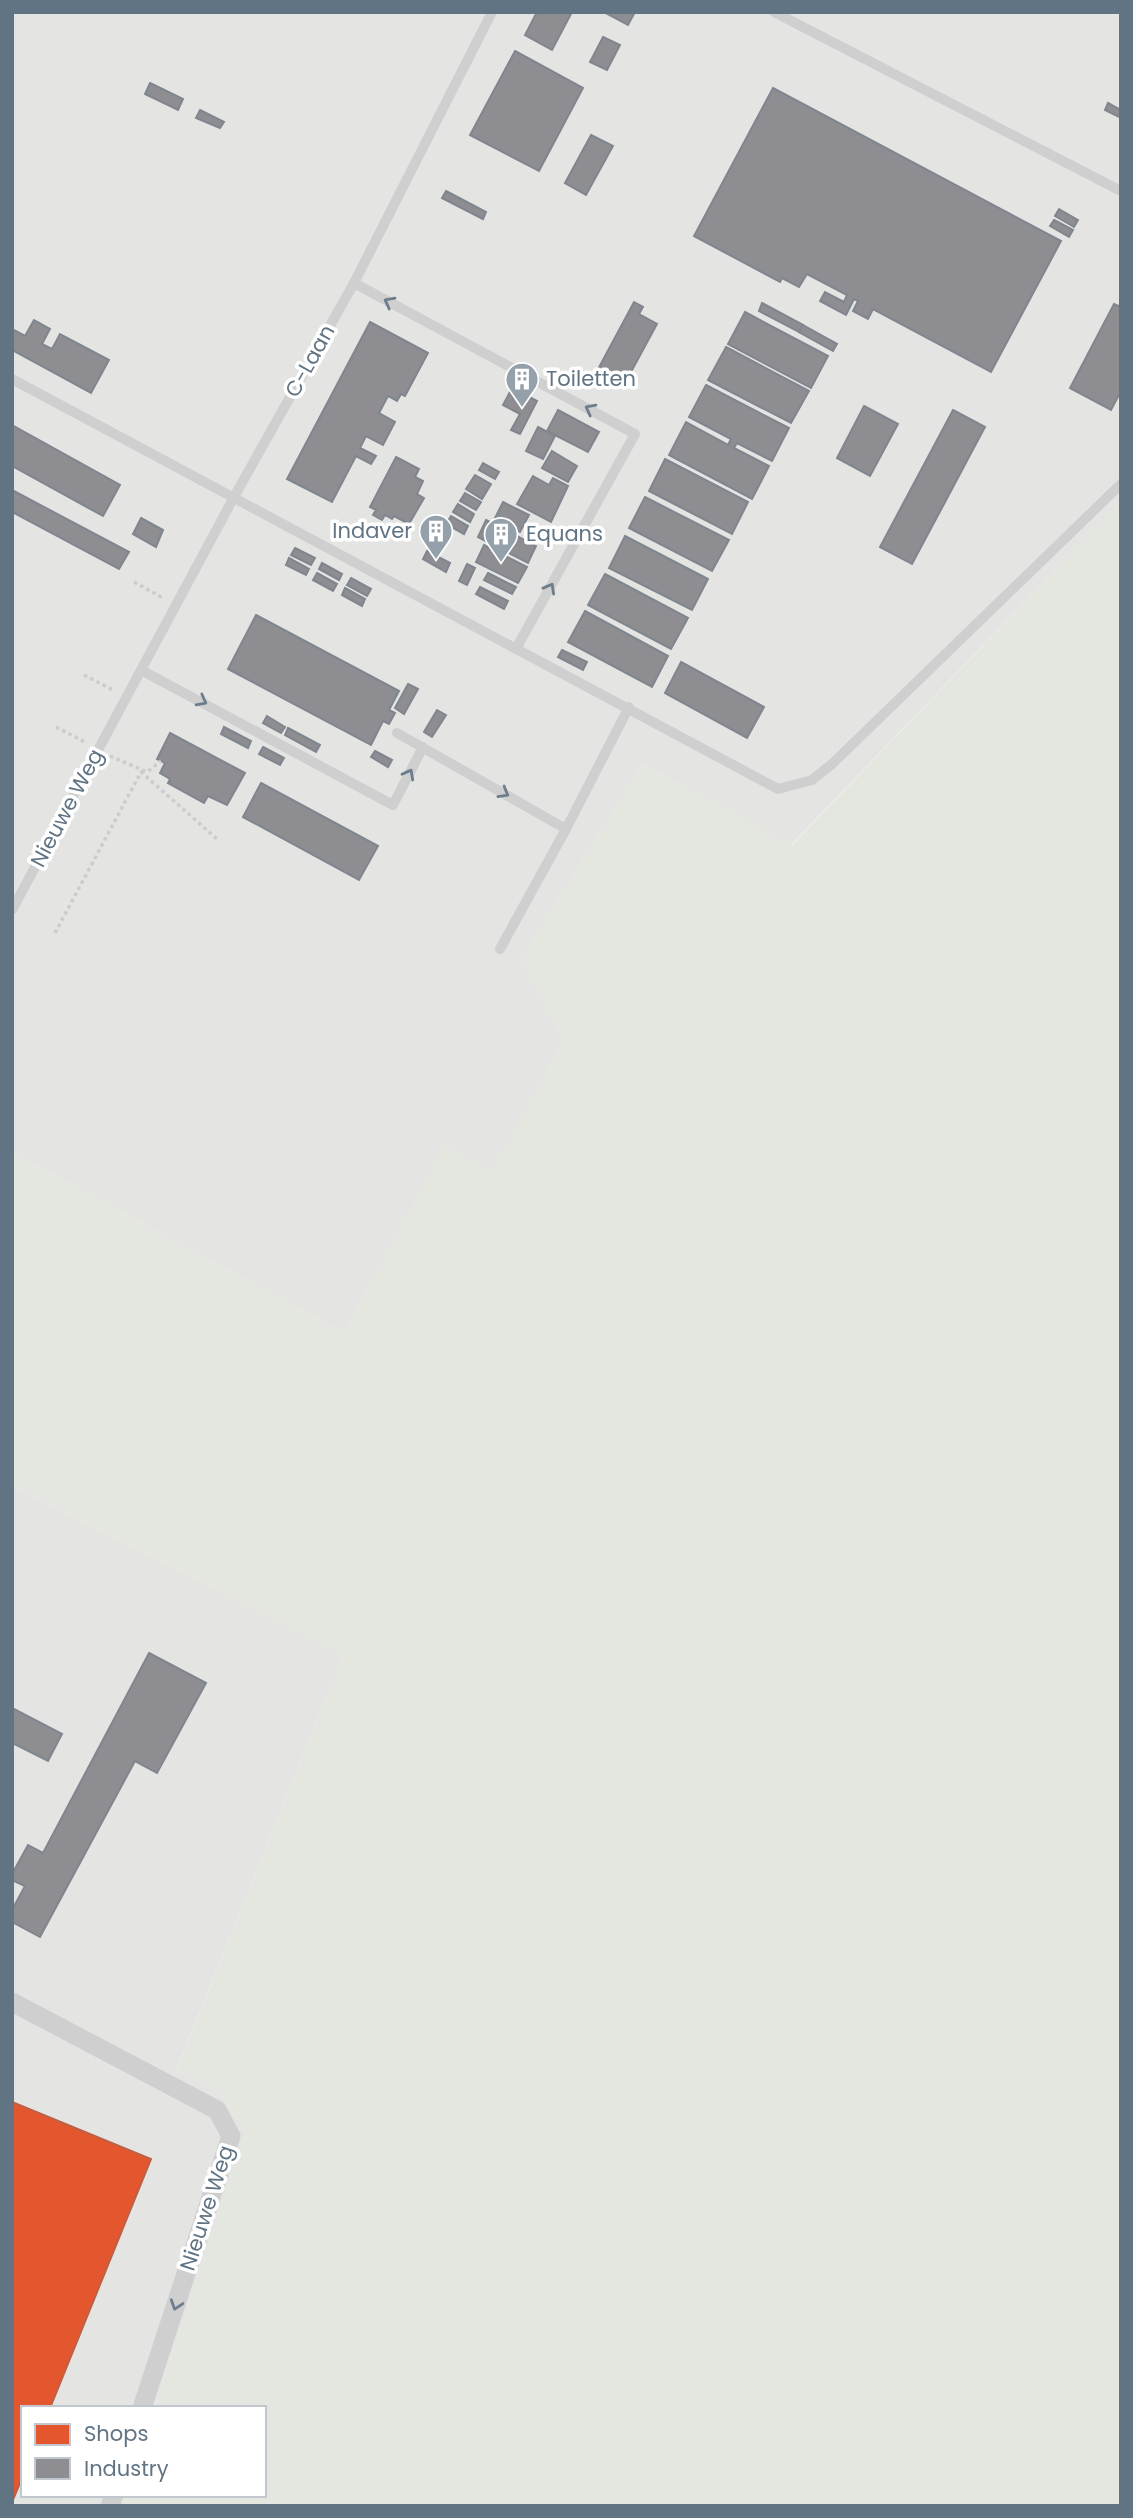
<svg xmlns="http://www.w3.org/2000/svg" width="1133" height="2518" viewBox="0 0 1133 2518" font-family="Poppins,sans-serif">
  <rect width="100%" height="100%" fill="#f4f4f1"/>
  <!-- built -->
  <g fill="#e4e5e3">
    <polygon points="12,12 1121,12 1121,502 791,845 643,764 521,959 563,1041 491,1174 445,1144 344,1333 12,1152"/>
    <polygon points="12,1486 344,1654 176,2071 219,2093 246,2132 154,2408 23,2408 23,2495 124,2495 121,2506 12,2506"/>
  </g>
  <!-- green -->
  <polygon fill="#e3e7df" points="1121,502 1121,2506 121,2506 124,2495 264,2495 264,2408 154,2408 246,2132 219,2093 176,2072 344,1654 12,1486 12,1152 344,1333 445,1143 491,1173 563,1041 521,959 643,764 792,845"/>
  <!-- shops -->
  <polygon fill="#e4572e" stroke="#bd6048" stroke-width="2" points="12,2102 151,2159 50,2408 23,2408 23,2476 12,2502"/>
  <!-- industry -->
  <g fill="#8d8d92" stroke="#80868e" stroke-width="2">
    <polygon points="537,12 572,12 552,50 525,35"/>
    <polygon points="604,12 635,12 628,25"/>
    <polygon points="603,37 620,45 607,70 590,62"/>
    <polygon points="515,51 583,88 539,171 470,135"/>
    <polygon points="150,83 183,99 178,110 145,94"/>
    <polygon points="773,88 1061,241 991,372 873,309 868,319 853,311 858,301 854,299 846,315 820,301 825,292 844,302 847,295 807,274 799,287 782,278 780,282 694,236"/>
    <polygon points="1108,103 1121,110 1121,118 1105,110"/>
    <polygon points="200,110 224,122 220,128 196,118"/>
    <polygon points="591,135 613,146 586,195 565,183"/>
    <polygon points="446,191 486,212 483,219 442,198"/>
    <polygon points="1059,209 1078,220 1074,227 1055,216"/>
    <polygon points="1054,220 1073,230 1069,237 1050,226"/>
    <polygon points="634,302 643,307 639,314 657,324 624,385 597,371"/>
    <polygon points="762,303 803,325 799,332 759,311"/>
    <polygon points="1114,304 1121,307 1121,391 1111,410 1070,388"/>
    <polygon points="745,312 828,356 811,388 728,344"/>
    <polygon points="34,320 50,329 42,344 52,349 60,334 109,360 91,393 12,350 12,329 25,336"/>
    <polygon points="370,322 428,353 405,396 401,394 397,401 388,396 379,413 395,422 383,445 366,436 360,448 376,456 371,464 356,456 332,502 287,479"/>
    <polygon points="803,325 837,344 833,351 799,332"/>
    <polygon points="726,347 809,391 791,423 708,380"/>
    <polygon points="706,385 789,428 772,461 737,443 734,448 769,466 752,499 669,455 686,422 728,445 731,439 689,417"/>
    <polygon points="512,388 537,401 520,434 511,430 520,414 503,405"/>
    <polygon points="864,406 898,424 870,476 837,458"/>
    <polygon points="558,410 599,432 588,452 547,431"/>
    <polygon points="953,410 985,427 912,564 880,547"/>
    <polygon points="12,425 120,485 103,516 12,466"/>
    <polygon points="538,427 555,436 543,459 526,451"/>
    <polygon points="552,451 577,466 568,482 542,468"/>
    <polygon points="396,457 419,469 415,477 423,481 417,494 424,498 409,524 394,516 392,519 385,515 382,520 373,515 376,510 370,507"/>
    <polygon points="665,459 748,502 732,534 649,491"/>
    <polygon points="483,463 499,472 495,479 479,470"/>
    <polygon points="475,475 491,484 482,499 466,489"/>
    <polygon points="533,476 549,485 553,478 568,486 551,522 517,504"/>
    <polygon points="12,490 129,552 119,569 12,512"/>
    <polygon points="465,493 481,502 476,510 460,501"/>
    <polygon points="645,497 729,540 712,571 629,528"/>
    <polygon points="503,502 529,515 520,532 495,518"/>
    <polygon points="458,504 474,514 470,522 453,512"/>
    <polygon points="451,516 468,526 464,534 446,524"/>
    <polygon points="141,518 163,530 156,547 133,534"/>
    <polygon points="486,520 536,546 528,563 478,537"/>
    <polygon points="625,536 708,579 692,610 609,568"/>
    <polygon points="484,545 527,567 518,583 476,562"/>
    <polygon points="295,548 315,558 311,565 291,555"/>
    <polygon points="427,551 450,563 446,572 423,559"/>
    <polygon points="289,558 309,569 306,575 286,565"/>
    <polygon points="322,563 342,574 339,580 319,569"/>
    <polygon points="467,564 475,568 467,585 459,581"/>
    <polygon points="317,573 337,584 333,591 313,580"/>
    <polygon points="488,573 516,587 512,594 484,580"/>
    <polygon points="605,574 688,618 671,649 588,605"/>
    <polygon points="351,578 371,589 367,596 347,585"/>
    <polygon points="480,587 508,601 504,609 476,594"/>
    <polygon points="345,588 365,599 362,606 342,595"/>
    <polygon points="585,611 668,656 652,687 568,642"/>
    <polygon points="256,615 399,691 389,710 395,713 389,724 383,721 371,745 228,669"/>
    <polygon points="562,650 587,662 583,670 558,657"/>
    <polygon points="681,662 764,707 747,738 665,693"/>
    <polygon points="408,684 418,689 404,714 395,708"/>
    <polygon points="437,710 446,715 432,737 424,732"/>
    <polygon points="267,716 285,727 281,733 263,723"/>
    <polygon points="224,727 251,741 248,748 221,734"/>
    <polygon points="288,728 320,745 316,752 285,735"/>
    <polygon points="170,733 245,773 227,805 208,796 204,803 168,783 170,779 160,773 165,763 157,759"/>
    <polygon points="263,747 284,758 280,765 259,754"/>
    <polygon points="375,751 392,760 388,767 371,757"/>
    <polygon points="261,783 378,846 359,880 243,817"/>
    <polygon points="149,1653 206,1683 157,1773 135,1761 40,1937 12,1922 12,1910 25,1886 12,1880 12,1874 28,1845 43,1853"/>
    <polygon points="12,1708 62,1734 48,1761 12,1743"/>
  </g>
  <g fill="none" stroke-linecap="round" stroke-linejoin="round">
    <!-- path -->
    <g stroke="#ccc" stroke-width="3.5" stroke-dasharray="3.5 3.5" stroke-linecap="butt">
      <polyline points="134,582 163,598"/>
      <polyline points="84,675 113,690"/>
      <polyline points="56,727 85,742"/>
      <polyline points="110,756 147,772 161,761"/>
      <polyline points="55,933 141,772 217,839"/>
    </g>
    <!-- service -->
    <g stroke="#cfcfd0" stroke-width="10">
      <polyline points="774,12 1121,191"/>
      <polyline points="354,283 635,434 517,647"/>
      <polyline points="12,379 778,789 812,780 832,764 1121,484"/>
      <polyline points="141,670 393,805 423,747"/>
      <polyline points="397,733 566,829 629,707"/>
      <polyline points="12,910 234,497 354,283 492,12"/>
      <polyline points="500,949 566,829"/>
    </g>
    <!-- minor -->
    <g stroke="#cfcfd0" stroke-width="19">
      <polyline points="12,2002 217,2110 231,2136 142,2408"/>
      <polyline points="110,2506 114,2495"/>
    </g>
  </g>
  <!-- one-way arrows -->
  <defs><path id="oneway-chevron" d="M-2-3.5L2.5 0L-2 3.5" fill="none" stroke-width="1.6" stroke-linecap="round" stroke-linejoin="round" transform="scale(1.75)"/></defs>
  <g stroke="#6c7d8c">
    <use href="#oneway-chevron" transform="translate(389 302) rotate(-152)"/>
    <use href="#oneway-chevron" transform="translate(590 409) rotate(-152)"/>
    <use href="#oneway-chevron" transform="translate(550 588) rotate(-61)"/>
    <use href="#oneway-chevron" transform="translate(202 701) rotate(28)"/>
    <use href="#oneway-chevron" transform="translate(409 774) rotate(-62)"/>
    <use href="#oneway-chevron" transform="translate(504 793) rotate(30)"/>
    <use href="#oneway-chevron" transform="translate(176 2305) rotate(108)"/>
  </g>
  <!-- icons -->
  <defs>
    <symbol id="building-pin" viewBox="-11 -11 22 30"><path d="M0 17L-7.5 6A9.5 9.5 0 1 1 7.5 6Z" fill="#94a1aa" stroke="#fff"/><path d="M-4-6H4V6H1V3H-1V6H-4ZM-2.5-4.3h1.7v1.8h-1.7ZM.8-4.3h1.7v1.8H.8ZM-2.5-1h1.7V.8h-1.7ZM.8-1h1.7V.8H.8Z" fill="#fff"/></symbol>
  </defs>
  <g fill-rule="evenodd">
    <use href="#building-pin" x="503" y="360" width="38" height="52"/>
    <use href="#building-pin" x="417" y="512" width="38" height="52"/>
    <use href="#building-pin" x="482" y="515" width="38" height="52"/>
  </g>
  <g text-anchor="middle" stroke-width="7" stroke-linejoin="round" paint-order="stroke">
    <!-- street labels -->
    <g font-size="21" fill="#617484" stroke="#fff">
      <text transform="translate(310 361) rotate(-61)" y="7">C-Laan</text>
      <text transform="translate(67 808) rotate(-62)" y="7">Nieuwe Weg</text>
      <text transform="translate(207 2208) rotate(-72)" y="7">Nieuwe Weg</text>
    </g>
    <!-- poi labels -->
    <g font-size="21" fill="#617484" stroke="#fff" text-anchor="start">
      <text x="546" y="386">Toiletten</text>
      <text x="412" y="538" text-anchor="end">Indaver</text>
      <text x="526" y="541">Equans</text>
    </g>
  </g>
  <!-- border -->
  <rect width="1133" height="2518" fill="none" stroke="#617484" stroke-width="28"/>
  <!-- legend -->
  <rect x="21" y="2406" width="245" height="91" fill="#ffffff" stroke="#c0c7ce" stroke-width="2"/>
  <rect x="35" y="2424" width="35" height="21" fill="#e4572e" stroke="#c0c7ce" stroke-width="2"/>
  <text x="84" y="2441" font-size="21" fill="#617484">Shops</text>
  <rect x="35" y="2458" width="35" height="21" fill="#8d8d92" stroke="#c0c7ce" stroke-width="2"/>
  <text x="84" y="2476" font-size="21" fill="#617484">Industry</text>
</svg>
